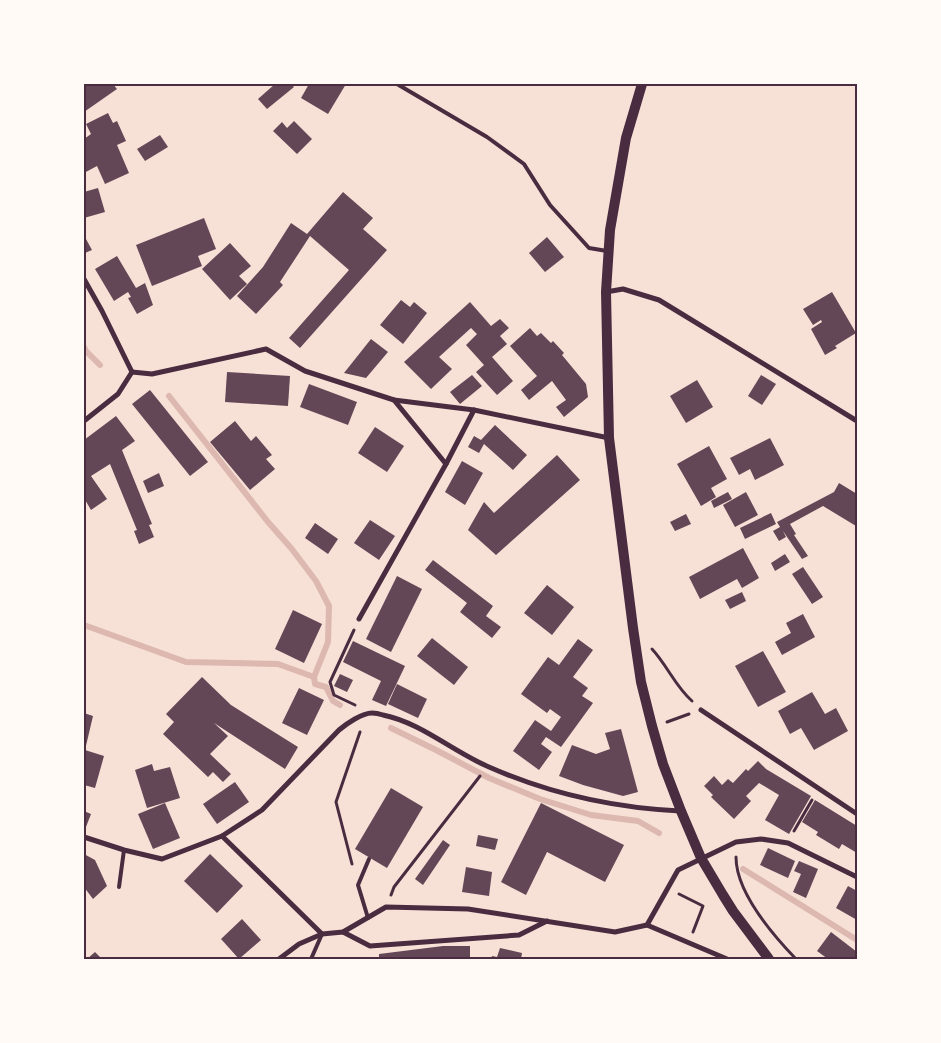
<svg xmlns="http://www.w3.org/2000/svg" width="941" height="1043" viewBox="0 0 941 1043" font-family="'Space Grotesk',sans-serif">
  <rect width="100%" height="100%" fill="#f7e1d7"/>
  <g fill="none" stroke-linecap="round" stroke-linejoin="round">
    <!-- stream -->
    <g stroke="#dcb8b0" stroke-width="6">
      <polyline points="84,347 86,351 100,365"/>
      <polyline points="169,396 268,522 291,548 316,581 329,606 328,642 314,677 315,684 326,687 333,701 340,705"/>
      <polyline points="84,625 186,662 278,664 314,677"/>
      <polyline points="391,728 436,750 489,778 540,799 591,815 638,821 659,833"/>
      <polyline points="743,869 857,940"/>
    </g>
  </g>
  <!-- building -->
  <g fill="#644757">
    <polygon points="86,84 113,84 117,89 84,112 84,86"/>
    <polygon points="275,84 291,84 294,87 267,109 258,99"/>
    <polygon points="309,84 346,84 328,114 301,98"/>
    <polygon points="108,113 113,123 117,121 126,141 117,145 129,173 105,184 97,166 84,173 84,139 91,134 86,124"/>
    <polygon points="294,121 312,139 297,154 273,131 282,122 287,128"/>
    <polygon points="160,135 168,147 145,161 137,149"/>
    <polygon points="98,188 105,212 84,218 84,192"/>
    <polygon points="343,192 373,218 363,229 387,250 300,348 289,338 349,270 310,236 280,282 283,285 256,314 237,296 263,267 291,223 307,234"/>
    <polygon points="204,218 216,249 198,256 202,266 152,286 136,245"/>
    <polygon points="547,237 564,257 545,272 529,253"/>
    <polygon points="86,239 92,250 85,253 84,240"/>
    <polygon points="230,243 251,266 239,276 247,284 230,300 202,269"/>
    <polygon points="117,256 136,288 145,283 153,305 137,314 128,298 131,297 128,292 114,301 95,269"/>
    <polygon points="832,292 856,333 835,346 837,348 825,355 811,329 822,322 821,320 813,325 803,309"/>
    <polygon points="401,300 410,307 414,302 427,313 403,344 380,325"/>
    <polygon points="470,302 491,326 500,319 509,328 500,336 507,344 492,357 513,381 497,395 476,372 484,365 466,345 477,334 471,328 439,357 452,369 431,389 404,362"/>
    <polygon points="530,328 537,336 541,333 551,343 553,341 564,353 562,355 586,384 588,397 564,417 556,407 566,400 552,381 529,400 521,390 537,376 510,346"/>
    <polygon points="371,339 388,352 366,378 344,373"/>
    <polygon points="227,372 290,376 288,406 225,402"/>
    <polygon points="472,375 482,386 460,404 450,392"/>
    <polygon points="761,375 776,384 762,405 748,396"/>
    <polygon points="697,380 713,407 686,423 670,396"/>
    <polygon points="309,384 357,402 348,425 300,407"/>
    <polygon points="150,390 208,462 190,476 132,404"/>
    <polygon points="116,416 135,441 122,450 152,524 149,525 154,537 139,544 134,531 137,530 110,464 91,476 107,499 91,510 84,498 84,440"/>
    <polygon points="235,421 251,441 256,436 272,455 266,459 275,469 250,490 210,442"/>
    <polygon points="495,425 527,455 513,470 484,444 479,453 468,447 474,436 481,440"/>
    <polygon points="375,427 404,446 387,472 358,453"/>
    <polygon points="770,438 784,465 755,480 750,469 739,475 730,458"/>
    <polygon points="709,446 727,479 711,488 716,497 701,506 677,464"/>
    <polygon points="557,455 580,480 496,555 468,530 484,502 494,513"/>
    <polygon points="462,461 483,473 465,505 445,492"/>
    <polygon points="159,473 164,486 148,493 143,481"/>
    <polygon points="839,483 857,494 857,523 856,526 823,506 790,524 796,534 794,535 808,556 802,559 783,531 786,537 779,541 773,531 780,527 777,522 834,492"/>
    <polygon points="728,492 732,499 714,508 711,501"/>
    <polygon points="746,492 758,515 735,527 723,505"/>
    <polygon points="771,513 776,524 745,539 740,528"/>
    <polygon points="686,514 691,524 675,531 670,522"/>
    <polygon points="370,520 395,536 379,560 354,543"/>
    <polygon points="315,523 338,539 328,554 305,538"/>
    <polygon points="743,548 759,578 742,588 737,579 700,599 689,577"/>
    <polygon points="785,554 790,562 775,571 771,563"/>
    <polygon points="433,560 493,606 486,616 501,627 492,638 460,612 467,603 425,570"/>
    <polygon points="803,567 823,597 812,604 792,574"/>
    <polygon points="397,576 422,589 391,652 366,639"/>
    <polygon points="547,585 574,607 552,635 524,613"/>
    <polygon points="742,592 746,601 730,609 725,600"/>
    <polygon points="293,610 322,624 304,663 275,649"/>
    <polygon points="803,614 815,637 782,655 775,642 791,633 786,623"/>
    <polygon points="432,638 468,667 454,685 417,656"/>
    <polygon points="578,639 593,650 573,677 588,688 582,696 593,703 561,747 546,737 541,744 552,752 539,770 513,751 535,720 551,731 561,717 550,709 547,713 521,694 548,657 559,665"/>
    <polygon points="353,641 405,666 386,706 372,700 381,681 343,662"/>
    <polygon points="763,651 786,692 758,707 735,666"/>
    <polygon points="340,674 353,680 347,692 334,686"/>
    <polygon points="202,677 231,705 298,747 285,769 214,723 228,736 210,754 231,774 223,782 213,772 208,777 163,734 174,722 166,714"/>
    <polygon points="397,684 427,699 418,718 388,704"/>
    <polygon points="299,688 324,700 307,735 282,723"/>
    <polygon points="812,692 825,714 836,708 848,731 814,750 801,728 790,734 778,711"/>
    <polygon points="84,713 93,716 85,750 104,756 95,788 84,785"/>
    <polygon points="621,729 638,792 623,796 583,785 559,776 572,745 596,754 610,749 605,733"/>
    <polygon points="758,761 766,769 811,796 789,834 765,820 779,795 759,783 746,796 751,801 734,819 711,797 713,795 704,786 714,776 722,785 728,779 733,783 746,769 748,771"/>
    <polygon points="152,764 154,771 170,767 180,798 147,808 135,770"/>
    <polygon points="235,782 249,802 217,824 203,804"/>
    <polygon points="391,788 423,807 387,868 355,849"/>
    <polygon points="815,800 857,826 857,853 842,844 839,849 816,835 818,832 802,822"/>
    <polygon points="165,803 180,838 153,849 138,814"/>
    <polygon points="541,803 624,845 605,882 547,852 526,895 501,882"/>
    <polygon points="84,811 91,814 86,827 84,826"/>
    <polygon points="478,835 498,839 495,850 476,846"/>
    <polygon points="443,840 450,845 423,885 415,879"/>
    <polygon points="768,848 795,861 788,878 760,865"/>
    <polygon points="84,854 95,860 107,886 93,899 84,887"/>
    <polygon points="210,854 243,886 217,913 184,881"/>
    <polygon points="799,861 818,869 806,898 793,892 801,874 794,871"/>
    <polygon points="466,867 492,872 489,896 462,892"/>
    <polygon points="848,886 857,891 857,920 836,908"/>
    <polygon points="242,919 261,940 239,959 221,939"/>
    <polygon points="831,932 857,952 857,959 828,959 817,951"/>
    <polygon points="443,946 470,946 470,959 443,959 443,957 432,959 379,959 379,954"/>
    <polygon points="500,948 522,953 521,959 491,959 492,956 497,957"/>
    <polygon points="95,952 102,959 87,959"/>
  </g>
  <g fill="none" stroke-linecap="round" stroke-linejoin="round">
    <!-- path -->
    <g stroke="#4a2c40" stroke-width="3">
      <polyline points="354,630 330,682 334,695 355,705"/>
      <path d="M652 649C667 665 675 686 692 701"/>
      <polyline points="667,722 689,714"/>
      <polyline points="794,831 812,800"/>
      <path d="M736 857C736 893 772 934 796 959"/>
      <polyline points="352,864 336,802 360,732"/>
      <polyline points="679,894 703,906 693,932"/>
      <polyline points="391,895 394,887 480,776"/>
    </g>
    <!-- service -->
    <g stroke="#4a2c40" stroke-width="4">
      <polyline points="397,84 487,137 524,164 550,205 589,248 607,251"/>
      <polyline points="119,887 124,850"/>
      <polyline points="368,918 358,885 369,859"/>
      <polyline points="311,959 322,934"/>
    </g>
    <!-- minor -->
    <g stroke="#4a2c40" stroke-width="5">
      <polyline points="84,279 102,311 132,372"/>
      <polyline points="606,292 623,289 659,300 857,421"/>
      <polyline points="132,372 152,374 266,349 305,371 394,400 474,410 609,438"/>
      <polyline points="394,400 446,464"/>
      <polyline points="84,421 118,394 132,372"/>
      <polyline points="359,619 446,464 474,410"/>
      <polyline points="701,710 857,814"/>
      <path d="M222 836 262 810 339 730C346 724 362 713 372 713 375 713 380 714 383 715 422 723 453 752 489 767 548 793 615 808 680 811"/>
      <polyline points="84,837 124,850 162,859 222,836 322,934 343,932 386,907 468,909 615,932 647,925 727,959"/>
      <polyline points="647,925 678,870 736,842 761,839 788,843 857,877"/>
      <polyline points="343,932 370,946 519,935 547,921"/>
      <polyline points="279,959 299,944 322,934"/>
    </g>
    <!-- secondary -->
    <polyline stroke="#4a2c40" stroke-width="10" points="642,84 626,138 610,230 606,292 609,438 633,628 641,682 652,726 663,764 681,811 701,858 723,895 733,911 769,959"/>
  </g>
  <!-- border -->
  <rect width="941" height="1043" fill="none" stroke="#fffaf5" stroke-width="170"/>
  <rect x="85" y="85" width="771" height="873" fill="none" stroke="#4a2c40" stroke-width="2"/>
</svg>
